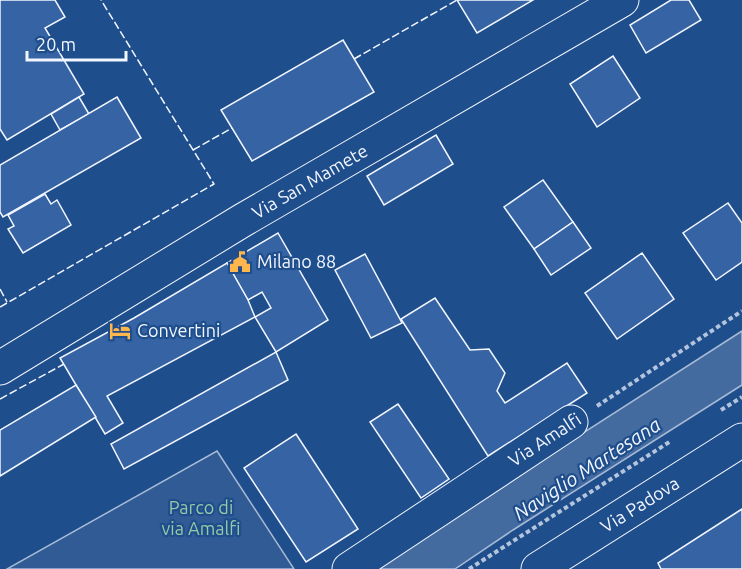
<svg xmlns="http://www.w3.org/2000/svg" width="742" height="569" viewBox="0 0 742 569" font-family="Ubuntu,sans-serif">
  <rect width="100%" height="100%" fill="#1f4e8c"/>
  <!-- built -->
  <polygon fill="#305b95" stroke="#a8bbd7" stroke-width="1.5" points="217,451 294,569 7,569"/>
  <!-- water -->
  <polygon fill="#446ba0" stroke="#a8bbd7" stroke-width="1.5" points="742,331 742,385 513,530 455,569 371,569"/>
  <!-- building -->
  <g fill="#3563a3" stroke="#f2f6ff" stroke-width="1.5">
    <polygon points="0,0 55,0 65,17 45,28 84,94 7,140 0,129"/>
    <polygon points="457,0 533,0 477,33"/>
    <polygon points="671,0 689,0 701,20 646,53 630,25"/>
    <polygon points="343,40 374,92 252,161 221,110"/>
    <polygon points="613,56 640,98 597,127 570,84"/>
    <polygon points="79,97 89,114 60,130 51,114"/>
    <polygon points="117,97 141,138 3,217 0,212 0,165"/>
    <polygon points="436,135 453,164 384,205 367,176"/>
    <polygon points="543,180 573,222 534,249 504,207"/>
    <polygon points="45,194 51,204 57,200 71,225 23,253 8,229 14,226 8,215"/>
    <polygon points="728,203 742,223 742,262 716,280 683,233"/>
    <polygon points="573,222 591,248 551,275 534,249"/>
    <polygon points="278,233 328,320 276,352 255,317 271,308 262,292 248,300 227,263"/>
    <polygon points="642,253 674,299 617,339 585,293"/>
    <polygon points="365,254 402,323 371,338 335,270"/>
    <polygon points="227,263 248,300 255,317 107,396 123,423 105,434 60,358 134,318"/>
    <polygon points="435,298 470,350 489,349 505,373 497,391 505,403 567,363 587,393 488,456 401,319"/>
    <polygon points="276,352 288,380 124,469 111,444"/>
    <polygon points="76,385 96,417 0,476 0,430"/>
    <polygon points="398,404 449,479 421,498 370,422"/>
    <polygon points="296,434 358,529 306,562 244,468"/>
    <polygon points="742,509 742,569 661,569 658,563"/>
  </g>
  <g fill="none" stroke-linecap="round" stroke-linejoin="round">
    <defs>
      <g id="minor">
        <polyline points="0,368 243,220 622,0"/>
        <polyline points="349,569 571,422"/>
        <polyline points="538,569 742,440"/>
      </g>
    </defs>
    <!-- minor casing -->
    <use href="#minor" stroke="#f2f6ff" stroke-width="35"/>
    <!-- path -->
    <g stroke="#b3c4dc" stroke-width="4" stroke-dasharray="4.5 3" stroke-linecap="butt">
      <polyline points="597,406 742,311"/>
      <polyline points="721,410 742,397"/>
      <polyline points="469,569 671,441"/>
    </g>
    <!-- minor -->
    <use href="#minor" stroke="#1f4e8c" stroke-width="33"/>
    <!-- fence -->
    <g stroke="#f2f6ff" stroke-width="1.5" stroke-dasharray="8 3" stroke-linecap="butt">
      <polyline points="354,59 457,0"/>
      <polyline points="193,150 232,128"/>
      <polyline points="0,289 7,302"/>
      <polyline points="0,307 214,184 101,0"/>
      <polyline points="0,399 64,364"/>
    </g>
  </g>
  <!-- icons -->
  <defs>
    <symbol id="civic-bare" viewBox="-9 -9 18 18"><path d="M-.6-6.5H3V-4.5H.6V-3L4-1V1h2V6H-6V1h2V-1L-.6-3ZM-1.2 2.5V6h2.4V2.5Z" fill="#ffb74d" stroke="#1f4e8c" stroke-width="2.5" paint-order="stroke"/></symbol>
    <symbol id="hotel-bare" viewBox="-9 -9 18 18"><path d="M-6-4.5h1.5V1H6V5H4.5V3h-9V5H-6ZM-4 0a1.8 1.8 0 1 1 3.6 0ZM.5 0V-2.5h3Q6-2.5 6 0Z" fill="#ffb74d" stroke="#1f4e8c" stroke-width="2.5" paint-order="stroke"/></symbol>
  </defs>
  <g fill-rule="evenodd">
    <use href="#civic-bare" x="225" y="247" width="30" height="30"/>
    <use href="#hotel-bare" x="105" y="316" width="30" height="30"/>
  </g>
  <g text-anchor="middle" stroke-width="4.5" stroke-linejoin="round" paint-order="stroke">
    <!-- street labels -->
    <g font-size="18" fill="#f2f6ff" stroke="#1f4e8c">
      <text transform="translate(310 182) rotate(-30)" y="6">Via San Mamete</text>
      <text transform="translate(545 440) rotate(-33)" y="6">Via Amalfi</text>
      <text transform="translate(640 505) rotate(-32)" y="6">Via Padova</text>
    </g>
    <!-- poi labels -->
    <g font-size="18" fill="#f2f6ff" stroke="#1f4e8c" text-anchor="start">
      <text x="257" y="268">Milano 88</text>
      <text x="137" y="337">Convertini</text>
    </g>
    <!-- park labels -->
    <g font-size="18" fill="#97c8a6" stroke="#1f4e8c">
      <text x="201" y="514">Parco di<tspan x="201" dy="21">via Amalfi</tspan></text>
    </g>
    <!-- water labels -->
    <g font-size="20" font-style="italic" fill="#f2f6ff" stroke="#1f4e8c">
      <text transform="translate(587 469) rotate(-33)" y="7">Naviglio Martesana</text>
    </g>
  </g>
  <!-- scale -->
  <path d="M27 51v9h99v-9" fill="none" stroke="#f2f6ff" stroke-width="3"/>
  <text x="36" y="51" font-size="18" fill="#f2f6ff" stroke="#1f4e8c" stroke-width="4.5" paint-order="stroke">20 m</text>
</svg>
